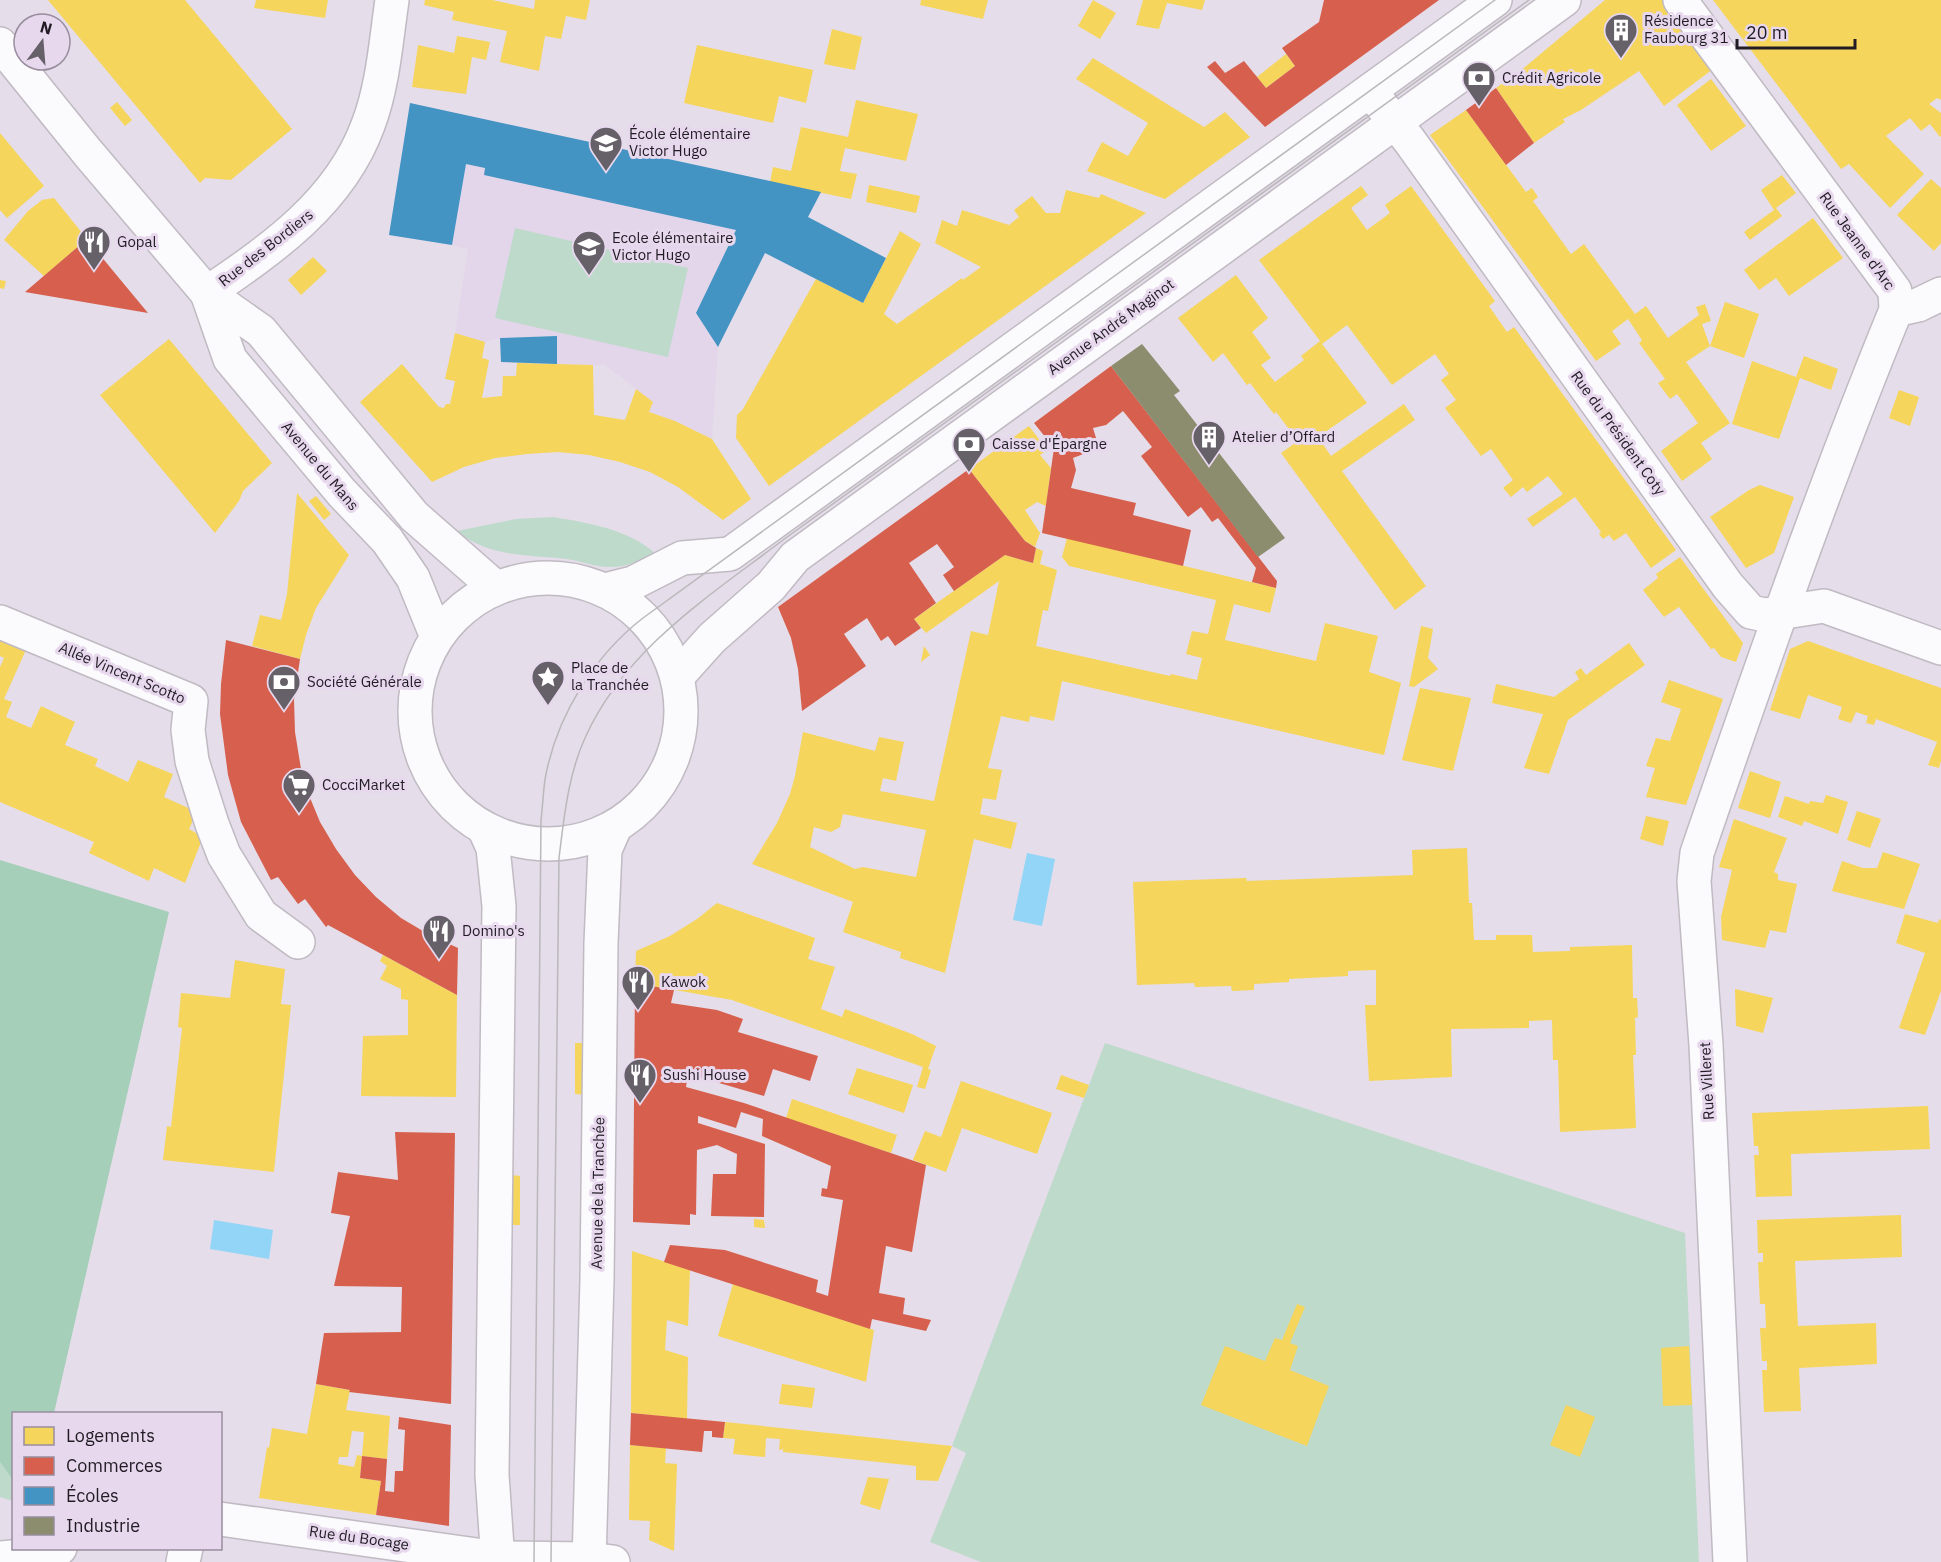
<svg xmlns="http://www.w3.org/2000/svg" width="1941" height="1562" viewBox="0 0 1941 1562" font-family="'IBM Plex Sans',sans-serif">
  <rect width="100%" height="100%" fill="#e5dde9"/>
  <!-- built -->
  <polygon fill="#e3d5ea" points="410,103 760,179 696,313 718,347 712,439 675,421 649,412 653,402 605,365 557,364 556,336 500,338 485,342 455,333 468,249 452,245 389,235"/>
  <!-- green -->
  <g fill="#bedacb">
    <polygon points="515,228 688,268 668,357 495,318"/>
    <path d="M553 517C589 523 627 529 655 553 642 559 628 567 612 567 597 568 582 561 567 559 528 555 488 557 457 531L516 519Z"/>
    <polygon points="1105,1043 1685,1233 1699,1562 981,1562 930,1542 966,1453 952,1446"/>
    <polygon points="0,1462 13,1480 13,1501 0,1497"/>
  </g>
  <!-- forest -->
  <polygon fill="#a5cfb9" points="0,860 169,912 54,1413 14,1414 13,1480 0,1462"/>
  <!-- water -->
  <g fill="#92d5f6">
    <polygon points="1027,853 1055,859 1042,926 1013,920"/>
    <polygon points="214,1220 273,1230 269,1259 210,1249"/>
  </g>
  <!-- homes -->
  <g fill="#f6d55c" fill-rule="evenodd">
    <polygon points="48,0 185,0 292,129 231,180 205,178 200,183"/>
    <polygon points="256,0 328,0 325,18 254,8"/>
    <polygon points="425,0 492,0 534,9 535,0 590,0 586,20 566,16 561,39 545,36 539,71 500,62 507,31 452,20 454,12 424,5"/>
    <polygon points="921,0 988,0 983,19 920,5"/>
    <polygon points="1093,0 1116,13 1100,39 1078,26"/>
    <polygon points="1143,0 1205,0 1202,10 1167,3 1159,29 1136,25"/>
    <polygon points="1605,0 1664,0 1689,41 1717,66 1664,106 1639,71 1581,110 1563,119 1565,122 1534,143 1496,88 1525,67"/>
    <polygon points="1713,0 1941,0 1941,100 1937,98 1929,104 1941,113 1941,136 1940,137 1930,124 1921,131 1910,118 1886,136 1924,174 1890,208 1849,164 1841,169"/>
    <polygon points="832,29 862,37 855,70 824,64"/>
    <polygon points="457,36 490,42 486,60 472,57 466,94 412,87 418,45 454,53"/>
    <polygon points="697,45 813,70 806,103 779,96 773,123 684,103"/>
    <polygon points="1286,54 1295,66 1266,88 1257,77"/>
    <polygon points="1093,58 1204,127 1225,112 1250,137 1165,199 1087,171 1102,142 1128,156 1148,123 1076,79"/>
    <polygon points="1711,79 1746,126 1711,151 1677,105"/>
    <polygon points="856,100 918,114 906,161 845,148 840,171 857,174 851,199 770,182 773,167 791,171 801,127 848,137"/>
    <polygon points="117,102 132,120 125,126 110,108"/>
    <polygon points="1466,110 1526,192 1532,188 1538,197 1533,201 1571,254 1584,244 1635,314 1646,306 1668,338 1699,315 1696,307 1705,304 1711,321 1702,324 1710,346 1725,302 1759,314 1744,358 1710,346 1686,362 1730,423 1701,443 1712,459 1682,481 1661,451 1698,423 1677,394 1670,399 1658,383 1665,379 1639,343 1642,340 1628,319 1612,331 1621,344 1596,361 1430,135"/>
    <polygon points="0,133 44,186 7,218 0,210"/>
    <polygon points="1782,175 1796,193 1776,208 1782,216 1750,240 1744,232 1774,210 1761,190"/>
    <polygon points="1931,179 1941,188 1941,243 1934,251 1897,215"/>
    <polygon points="869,185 920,196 916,213 866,202"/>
    <polygon points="1361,186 1368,195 1351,208 1367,230 1390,213 1385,205 1411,186 1495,301 1489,306 1507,332 1514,327 1676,550 1651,568 1626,533 1614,541 1609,535 1603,539 1599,534 1601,532 1575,497 1533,527 1527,519 1563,494 1548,476 1527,492 1523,487 1511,497 1503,488 1513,480 1491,449 1481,456 1445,408 1456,400 1441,380 1449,374 1435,354 1392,385 1347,325 1322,344 1367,403 1318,437 1331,456 1404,404 1415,420 1342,471 1426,586 1395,610 1281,453 1298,441 1276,412 1274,414 1250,383 1247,385 1223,353 1213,362 1178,318 1236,275 1268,318 1252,332 1271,358 1261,365 1275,382 1304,360 1301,356 1320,341 1259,260"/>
    <polygon points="1066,190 1099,198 1101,194 1146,213 769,486 736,438 737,415 743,409 816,279 863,303 900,231 921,244 884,314 897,324 962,278 963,280 981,267 935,243 942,220 957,226 962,210 1009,225 1019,217 1014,210 1032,196 1046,213 1060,213"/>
    <polygon points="54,198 87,239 44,276 4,240 28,211 42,200"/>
    <polygon points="1813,218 1843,258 1789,296 1776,278 1759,290 1744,270"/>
    <polygon points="313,257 327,271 301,295 288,280"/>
    <polygon points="0,280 6,281 4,289 0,288"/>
    <polygon points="455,333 485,342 482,358 489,360 482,398 502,396 503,376 516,376 517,363 593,365 594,415 625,420 636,389 653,402 649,412 675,421 712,439 751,499 723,520 678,487 650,472 620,462 589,455 558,452 527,454 495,458 464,467 432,482 360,402 402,364 439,407 444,408 446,404 450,404 455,381 445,379"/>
    <polygon points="169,339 272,463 243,491 239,501 215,533 100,395"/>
    <polygon points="1804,356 1838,369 1831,390 1800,378 1779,439 1732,424 1752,361 1796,377"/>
    <polygon points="1899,390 1919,397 1910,426 1889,418"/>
    <polygon points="1029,426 1047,450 1040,455 1051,468 1046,506 1037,502 1025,510 1040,533 1035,547 1025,541 969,469"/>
    <polygon points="1760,485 1794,497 1774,553 1746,568 1710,517 1749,490"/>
    <polygon points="297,493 349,555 316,608 306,635 300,659 252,646 260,615 281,620 287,594"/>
    <polygon points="316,496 331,514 324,520 309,501"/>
    <path d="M1067 538 1276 588 1270 613 1234 604 1225 640 1316 661 1325 623 1378 636 1369 672 1401 683 1384 755 1062 681 1054 721 1030 716 1029 722 1001 716 988 768 1002 770 996 800 983 798 980 814 1017 823 1011 849 974 839 945 973 900 958 901 952 843 932 853 902 752 864 777 823 790 794 795 776 803 732 875 751 879 737 904 742 896 781 883 778 880 791 934 801 971 631 988 635 999 581 926 633 914 619 1005 555 1033 563 1036 548 1043 551 1040 564 1057 570 1048 611 1043 610 1036 646 1170 676 1171 674 1197 680 1202 658 1186 654 1192 631 1208 634 1216 600 1069 566 1062 557ZM843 814 926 830 916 877 863 867 855 869 810 847 814 827 831 832 840 827Z"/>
    <polygon points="1680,557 1743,643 1736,662 1721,657 1714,648 1711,649 1679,607 1664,617 1643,590 1658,578 1656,574"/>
    <polygon points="1421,626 1433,629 1428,658 1438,669 1414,687 1409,686"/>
    <polygon points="0,630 29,643 4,699 12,702 6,717 31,728 41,706 75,722 65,745 98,759 95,766 128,782 138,760 173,774 164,797 197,812 189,829 203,837 185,883 154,868 149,881 89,853 94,842 0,802 0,667 4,658 0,656"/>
    <polygon points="1808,641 1941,688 1941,761 1939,768 1928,765 1937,742 1876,719 1874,725 1866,723 1868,716 1856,712 1851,723 1838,719 1842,707 1808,695 1800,719 1770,710 1790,649"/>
    <polygon points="1629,643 1645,665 1568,720 1549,774 1524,768 1543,714 1492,703 1496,684 1554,697 1579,679 1575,672 1581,668 1586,675"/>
    <polygon points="924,646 930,655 921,662"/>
    <polygon points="1669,680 1723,699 1686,805 1646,797 1655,768 1646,766 1656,738 1670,741 1681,709 1661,702"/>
    <polygon points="1420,688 1471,698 1453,771 1402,760"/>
    <polygon points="1750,771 1781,782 1770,818 1738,808"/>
    <polygon points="1826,795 1848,802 1838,834 1804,821 1802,826 1778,817 1785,796 1809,804 1810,801 1823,803"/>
    <polygon points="1857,811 1881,819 1870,848 1847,840"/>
    <polygon points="1646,816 1669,821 1663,846 1640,839"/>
    <polygon points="1734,819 1787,838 1774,872 1778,874 1778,880 1797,884 1786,933 1770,930 1765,948 1722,940 1721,917 1732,870 1719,867"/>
    <polygon points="1467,848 1469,903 1472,903 1474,940 1496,940 1496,935 1532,935 1533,952 1570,951 1570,947 1632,945 1633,998 1637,998 1638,1017 1635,1018 1636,1055 1633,1055 1636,1128 1560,1132 1558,1060 1553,1060 1552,1020 1529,1021 1529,1028 1451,1029 1452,1077 1369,1081 1365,1005 1376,1005 1376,970 1348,971 1348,976 1289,979 1289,982 1254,984 1254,990 1232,991 1231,986 1195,987 1194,983 1137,985 1133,882 1246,878 1247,881 1413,875 1412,850"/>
    <polygon points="1883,852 1920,864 1904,909 1832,891 1842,861 1863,868 1877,868"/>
    <polygon points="717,903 815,938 808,959 835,967 821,1009 842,1017 845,1009 912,1034 936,1046 928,1069 931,1070 925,1089 917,1087 923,1067 732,1000 635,983 636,951 670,936 697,919"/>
    <polygon points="1905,914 1938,923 1939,919 1941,920 1941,991 1925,1035 1899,1028 1925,953 1896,943"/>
    <polygon points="383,955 457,995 456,1097 361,1096 363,1036 408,1035 408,1000 401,999 401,989 380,979 387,966 380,961"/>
    <polygon points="235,960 285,969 281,1004 291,1005 274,1172 163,1160 167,1126 171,1127 182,1028 178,1027 181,993 230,998"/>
    <polygon points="1735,989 1773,998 1763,1033 1736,1026"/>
    <polygon points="575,1043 586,1043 586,1095 575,1094"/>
    <polygon points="857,1068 913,1085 904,1113 848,1094"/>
    <polygon points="1061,1075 1089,1085 1084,1098 1056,1089"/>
    <polygon points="961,1081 1052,1113 1037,1154 962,1128 946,1172 913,1160 925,1131 941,1137"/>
    <polygon points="792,1099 897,1135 891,1153 786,1118"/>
    <polygon points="1928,1106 1930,1149 1791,1154 1792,1196 1756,1197 1754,1155 1759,1155 1758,1146 1754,1146 1752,1113"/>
    <polygon points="512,1175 520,1176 520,1225 511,1225"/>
    <polygon points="1901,1215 1902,1257 1795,1261 1798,1326 1876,1323 1877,1364 1799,1368 1801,1411 1764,1412 1762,1370 1767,1370 1767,1361 1762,1361 1760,1328 1766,1328 1765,1304 1760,1304 1758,1262 1763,1262 1763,1253 1758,1253 1757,1220"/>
    <polygon points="754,1219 764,1220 765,1228 754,1227"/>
    <polygon points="632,1251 690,1270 688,1326 667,1320 665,1350 688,1357 687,1419 631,1413"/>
    <polygon points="733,1284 874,1330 866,1382 718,1336"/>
    <polygon points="1297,1304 1305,1307 1290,1343 1298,1346 1290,1370 1329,1386 1307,1446 1201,1405 1225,1346 1265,1361 1275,1338 1282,1340"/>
    <polygon points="1689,1346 1692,1405 1663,1406 1661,1348"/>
    <polygon points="316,1384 350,1390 346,1410 390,1416 387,1459 362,1456 364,1432 352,1431 348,1457 339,1457 338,1464 354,1467 357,1455 362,1456 360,1478 381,1481 376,1515 259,1498 267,1447 269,1448 272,1428 307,1434"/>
    <polygon points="782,1384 815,1388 812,1408 779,1404"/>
    <polygon points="1566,1405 1595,1417 1580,1457 1550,1445"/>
    <polygon points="725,1422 952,1446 938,1481 916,1480 916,1466 783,1452 783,1449 779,1450 780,1439 766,1438 765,1457 733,1454 735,1439 723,1438"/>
    <polygon points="630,1445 666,1448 665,1463 677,1464 674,1551 649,1540 650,1521 629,1520"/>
    <polygon points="868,1477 889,1479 880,1510 860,1504"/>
  </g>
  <!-- shops -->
  <g fill="#d6604d">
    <polygon points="1324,0 1439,0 1265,127 1207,67 1215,61 1225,73 1244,61 1266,88 1295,66 1282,48 1319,22"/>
    <polygon points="1496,88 1534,143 1506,165 1466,110"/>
    <polygon points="87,239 114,272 148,313 25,292"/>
    <polygon points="1111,366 1277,581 1276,588 1252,582 1256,568 1218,518 1212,522 1201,507 1188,517 1141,456 1152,447 1123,411 1106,425 1093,428 1099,448 1073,458 1076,470 1071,488 1136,503 1133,515 1191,530 1183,566 1042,533 1054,448 1034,423"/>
    <polygon points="969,469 1025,541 1036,548 1033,563 1005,555 954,591 943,575 954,567 937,544 909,563 936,603 914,619 921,628 895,646 888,636 881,641 867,618 844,634 866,666 802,711 798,669 791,638 778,607"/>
    <polygon points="226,640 300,659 294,700 295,732 301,769 308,793 320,822 336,849 355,875 376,897 401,918 428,934 458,948 457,995 328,925 326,927 305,899 298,904 278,877 271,880 241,822 228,775 220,714 221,684"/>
    <polygon points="635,983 674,990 671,1003 717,1010 743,1019 738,1032 818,1056 810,1081 773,1069 764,1096 688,1074 686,1087 744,1103 926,1165 912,1252 886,1246 879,1293 905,1298 903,1314 931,1320 926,1331 872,1319 870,1329 664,1262 670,1245 725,1250 818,1280 816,1292 828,1296 843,1200 821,1196 822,1188 827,1189 831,1166 762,1136 763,1119 741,1112 736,1128 698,1116 698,1123 765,1144 764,1217 711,1216 713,1174 736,1174 737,1154 717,1145 697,1150 696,1215 690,1214 690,1225 633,1222"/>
    <polygon points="395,1132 455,1133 451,1404 349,1392 350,1390 316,1384 324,1333 401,1332 402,1287 334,1286 350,1216 331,1213 338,1172 398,1180"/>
    <polygon points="631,1413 725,1422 723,1438 712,1437 712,1431 704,1431 702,1452 630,1445"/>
    <polygon points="399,1417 451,1425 449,1526 376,1515 381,1481 360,1478 362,1456 387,1459 385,1491 394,1492 395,1471 403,1471 405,1430 398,1429"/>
  </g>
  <!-- schools -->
  <g fill="#4393c3">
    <polygon points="410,103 821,192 808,217 886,258 863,303 765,253 718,347 696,313 736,230 484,175 485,168 466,164 452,245 389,235"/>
    <polygon points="557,336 557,364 501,362 500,338"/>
  </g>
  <!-- industry -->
  <polygon fill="#8c8c6e" points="1142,344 1180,391 1174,395 1285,538 1258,557 1111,366"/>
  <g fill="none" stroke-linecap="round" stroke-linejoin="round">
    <defs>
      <g id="minor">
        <path d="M1680 0 1895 291 1896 310C1823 488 1760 670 1697 853L1694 881 1706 1045 1730 1562"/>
        <polyline points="1370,91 1409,140 1728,586 1751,612 1765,615 1824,606 1941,648"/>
        <path d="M207 293C272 249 340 202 368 125 383 86 386 41 392 0"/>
        <polyline points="1896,310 1918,305 1941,294"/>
        <polyline points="0,622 191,701 188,730 192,761 212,824 224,855 261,915 298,942"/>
        <polyline points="220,1519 498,1558 590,1559 613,1562"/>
        <polyline points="0,1558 33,1555 60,1548"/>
        <polyline points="183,1562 186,1548"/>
      </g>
      <g id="major">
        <polyline points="0,44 88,153 207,293 261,331 414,516 496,588"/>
        <polyline points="207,293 230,359 342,493 387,540 413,578 437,637"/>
        <circle cx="548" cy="711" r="133"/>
        <polyline points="605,590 633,583 682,558 730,554 1495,0"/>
        <polyline points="677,677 712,638 771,586 795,557 1564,0"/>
        <polyline points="484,828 493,848 499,906 492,1475 498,1562"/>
        <polyline points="589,1562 597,1280 601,943 605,850 615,827"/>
      </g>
    </defs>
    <!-- minor casing -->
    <use href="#minor" stroke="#c0bac3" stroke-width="36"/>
    <!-- major casing -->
    <use href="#major" stroke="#c0bac3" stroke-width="36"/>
    <!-- minor -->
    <use href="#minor" stroke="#fbfafc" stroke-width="33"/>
    <!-- major -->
    <use href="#major" stroke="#fbfafc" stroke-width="33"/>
    <!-- tram -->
    <g stroke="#bab8bb" stroke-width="1.5">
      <path d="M534 1562 541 820C543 805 543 789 546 774 558 714 595 655 643 618L1495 0"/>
      <path d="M551 1562 559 858C564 818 568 775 585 738 625 649 708 597 783 540L1529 0"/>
    </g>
  </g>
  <!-- icons -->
  <defs>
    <symbol id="building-pin" viewBox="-11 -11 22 30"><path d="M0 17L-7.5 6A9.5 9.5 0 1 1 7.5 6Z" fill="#666069" stroke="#e7d8ee"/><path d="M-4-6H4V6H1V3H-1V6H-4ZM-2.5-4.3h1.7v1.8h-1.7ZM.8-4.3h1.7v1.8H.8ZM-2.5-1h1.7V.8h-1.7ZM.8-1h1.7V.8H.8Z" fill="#fff"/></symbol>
    <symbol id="bank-pin" viewBox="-11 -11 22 30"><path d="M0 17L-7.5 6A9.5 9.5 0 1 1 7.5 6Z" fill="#666069" stroke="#e7d8ee"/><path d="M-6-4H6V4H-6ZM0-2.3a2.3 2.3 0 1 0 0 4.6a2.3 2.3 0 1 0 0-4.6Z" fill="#fff"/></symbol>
    <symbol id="school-pin" viewBox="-11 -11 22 30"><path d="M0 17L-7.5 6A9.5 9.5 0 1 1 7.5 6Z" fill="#666069" stroke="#e7d8ee"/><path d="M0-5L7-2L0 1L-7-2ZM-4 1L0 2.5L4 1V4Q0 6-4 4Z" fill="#fff"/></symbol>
    <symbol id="restaurant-pin" viewBox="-11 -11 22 30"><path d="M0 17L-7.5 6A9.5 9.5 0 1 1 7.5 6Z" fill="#666069" stroke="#e7d8ee"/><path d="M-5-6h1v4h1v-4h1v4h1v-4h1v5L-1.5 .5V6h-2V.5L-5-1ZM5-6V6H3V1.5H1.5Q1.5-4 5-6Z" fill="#fff"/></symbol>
    <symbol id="sight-pin" viewBox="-11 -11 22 30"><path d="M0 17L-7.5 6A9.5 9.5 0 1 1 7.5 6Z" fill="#666069" stroke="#e7d8ee"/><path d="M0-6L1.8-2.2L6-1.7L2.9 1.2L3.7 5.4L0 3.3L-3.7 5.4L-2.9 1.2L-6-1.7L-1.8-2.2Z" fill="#fff"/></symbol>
    <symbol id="supermarket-pin" viewBox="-11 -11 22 30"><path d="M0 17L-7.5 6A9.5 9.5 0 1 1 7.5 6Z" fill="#666069" stroke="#e7d8ee"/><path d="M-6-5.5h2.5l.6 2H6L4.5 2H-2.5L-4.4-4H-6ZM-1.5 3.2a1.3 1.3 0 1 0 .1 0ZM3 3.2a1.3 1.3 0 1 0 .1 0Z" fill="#fff"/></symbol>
  </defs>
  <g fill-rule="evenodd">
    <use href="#building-pin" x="1602" y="11" width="38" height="52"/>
    <use href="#bank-pin" x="1460" y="59" width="38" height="52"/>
    <use href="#school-pin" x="587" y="124" width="38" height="52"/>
    <use href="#restaurant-pin" x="75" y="223" width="38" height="52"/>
    <use href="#school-pin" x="570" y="228" width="38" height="52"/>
    <use href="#building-pin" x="1190" y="418" width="38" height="52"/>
    <use href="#bank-pin" x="950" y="425" width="38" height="52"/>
    <use href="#sight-pin" x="529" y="658" width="38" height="52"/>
    <use href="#bank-pin" x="265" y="663" width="38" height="52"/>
    <use href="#supermarket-pin" x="280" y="766" width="38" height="52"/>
    <use href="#restaurant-pin" x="420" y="912" width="38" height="52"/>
    <use href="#restaurant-pin" x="619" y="963" width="38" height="52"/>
    <use href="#restaurant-pin" x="621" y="1056" width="38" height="52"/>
  </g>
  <g text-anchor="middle" stroke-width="6" stroke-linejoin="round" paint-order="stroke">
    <!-- poi labels -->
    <g font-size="15" fill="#211c24" stroke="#e7d8ee" text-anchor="start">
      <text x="1644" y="26">Résidence<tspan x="1644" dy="17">Faubourg 31</tspan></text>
      <text x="1502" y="83">Crédit Agricole</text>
      <text x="629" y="139">École élémentaire<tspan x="629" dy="17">Victor Hugo</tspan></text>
      <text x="612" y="243">Ecole élémentaire<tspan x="612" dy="17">Victor Hugo</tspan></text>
      <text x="117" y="247">Gopal</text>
      <text x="1232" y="442">Atelier d’Offard</text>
      <text x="992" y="449">Caisse d'Épargne</text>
      <text x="571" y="673">Place de<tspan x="571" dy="17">la Tranchée</tspan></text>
      <text x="307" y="687">Société Générale</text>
      <text x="322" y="790">CocciMarket</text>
      <text x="462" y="936">Domino's</text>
      <text x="661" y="987">Kawok</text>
      <text x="663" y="1080">Sushi House</text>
    </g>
    <!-- street labels -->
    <g font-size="15" fill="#211c24" stroke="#e7d8ee">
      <text transform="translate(1857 241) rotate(54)" y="5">Rue Jeanne d'Arc</text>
      <text transform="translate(266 248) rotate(-38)" y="5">Rue des Bordiers</text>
      <text transform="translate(1111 327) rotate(-36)" y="5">Avenue André Maginot</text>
      <text transform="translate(1618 433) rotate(54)" y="5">Rue du Président Coty</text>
      <text transform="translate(320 466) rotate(50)" y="5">Avenue du Mans</text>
      <text transform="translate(122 673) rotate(23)" y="5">Allée Vincent Scotto</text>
      <text transform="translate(1707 1081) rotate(-93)" y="5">Rue Villeret</text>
      <text transform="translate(598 1193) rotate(-89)" y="5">Avenue de la Tranchée</text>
      <text transform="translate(359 1538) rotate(8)" y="5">Rue du Bocage</text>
    </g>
  </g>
  <!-- legend -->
  <rect x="12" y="1412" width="210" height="138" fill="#e7d8ee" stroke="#988d9d" stroke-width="1.5"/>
  <rect x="24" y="1427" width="30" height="18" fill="#f6d55c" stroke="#988d9d" stroke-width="1.5"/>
  <text x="66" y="1442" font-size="18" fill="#211c24">Logements</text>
  <rect x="24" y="1457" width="30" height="18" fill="#d6604d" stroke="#988d9d" stroke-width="1.5"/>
  <text x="66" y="1472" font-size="18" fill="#211c24">Commerces</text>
  <rect x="24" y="1487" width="30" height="18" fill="#4393c3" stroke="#988d9d" stroke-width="1.5"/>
  <text x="66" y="1502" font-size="18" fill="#211c24">Écoles</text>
  <rect x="24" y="1517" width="30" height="18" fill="#8c8c6e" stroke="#988d9d" stroke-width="1.5"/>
  <text x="66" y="1532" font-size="18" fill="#211c24">Industrie</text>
  <!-- north arrow -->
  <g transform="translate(42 42) rotate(16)"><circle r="28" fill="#e7d8ee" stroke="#988d9d" stroke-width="1.5"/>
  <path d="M0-4.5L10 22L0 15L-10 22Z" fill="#666069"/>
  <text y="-9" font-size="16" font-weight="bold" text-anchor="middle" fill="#211c24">N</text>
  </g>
  <!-- scale -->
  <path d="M1737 39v9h118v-9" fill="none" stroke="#211c24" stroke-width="3"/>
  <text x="1746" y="39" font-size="18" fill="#211c24" stroke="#e7d8ee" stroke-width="4.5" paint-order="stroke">20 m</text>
</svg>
